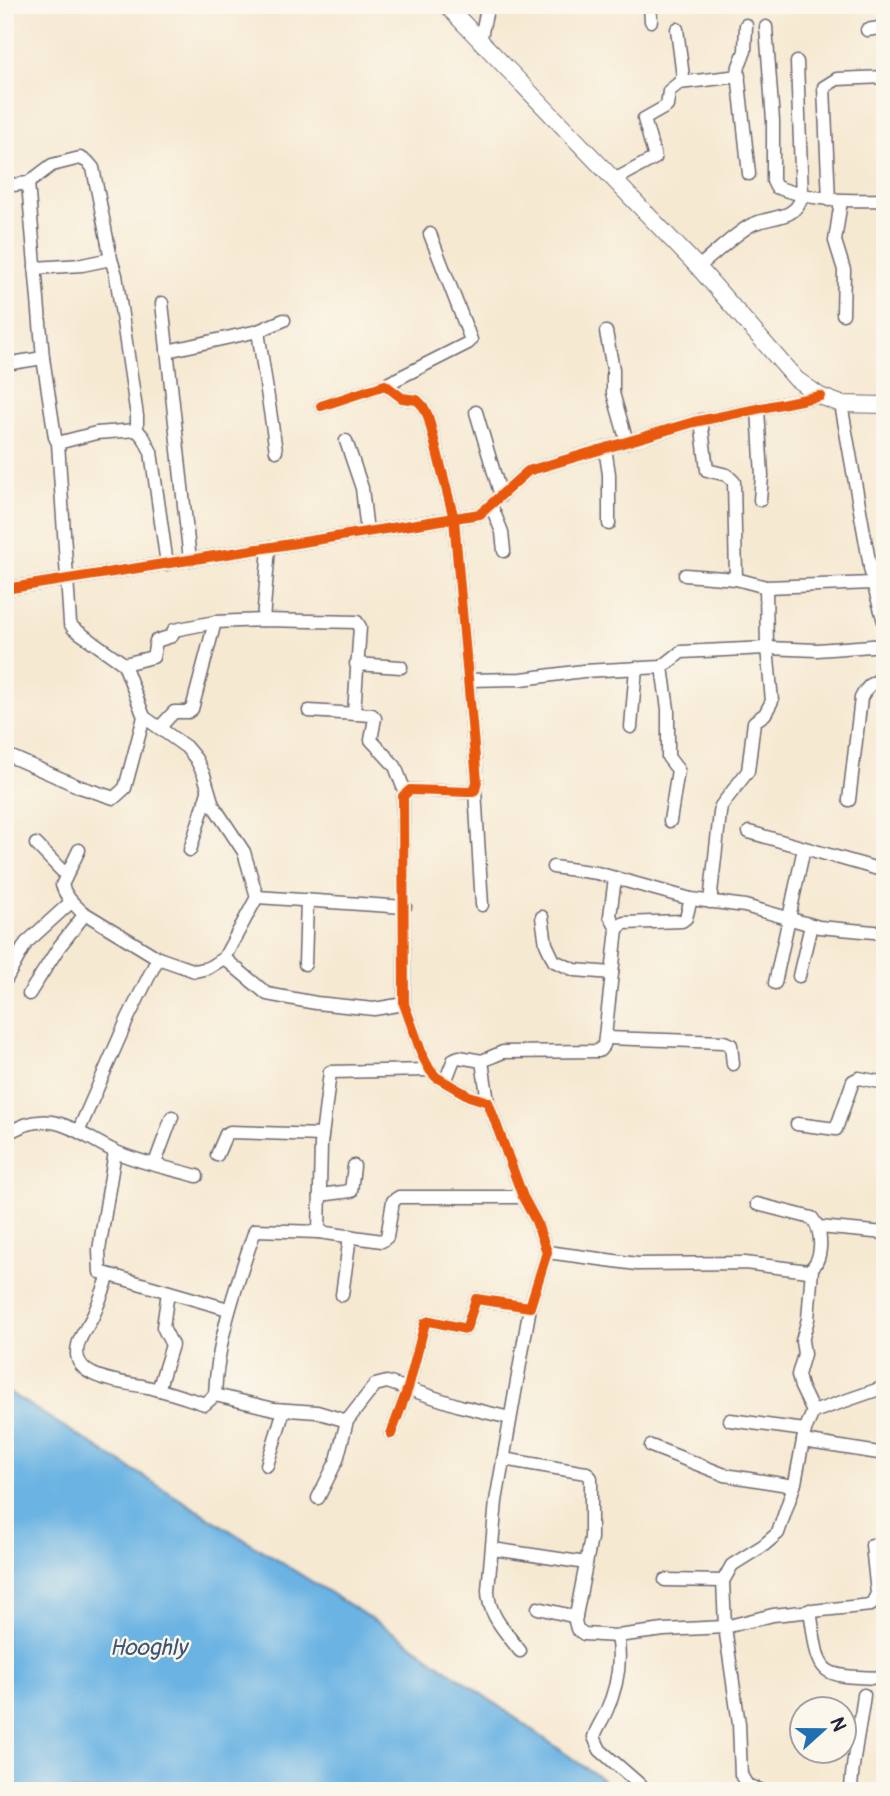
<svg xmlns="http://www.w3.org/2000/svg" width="890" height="1796" viewBox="0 0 890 1796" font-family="Pangolin,sans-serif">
  <rect width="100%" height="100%" fill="#fbf7ec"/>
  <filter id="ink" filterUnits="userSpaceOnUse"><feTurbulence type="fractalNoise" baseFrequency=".0143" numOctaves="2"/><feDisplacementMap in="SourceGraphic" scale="14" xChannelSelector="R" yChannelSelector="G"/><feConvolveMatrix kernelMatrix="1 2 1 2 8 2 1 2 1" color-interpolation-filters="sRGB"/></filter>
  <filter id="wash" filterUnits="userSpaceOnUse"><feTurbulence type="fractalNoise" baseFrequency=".00686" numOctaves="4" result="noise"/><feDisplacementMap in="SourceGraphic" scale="28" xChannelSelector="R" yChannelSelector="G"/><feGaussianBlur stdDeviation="1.57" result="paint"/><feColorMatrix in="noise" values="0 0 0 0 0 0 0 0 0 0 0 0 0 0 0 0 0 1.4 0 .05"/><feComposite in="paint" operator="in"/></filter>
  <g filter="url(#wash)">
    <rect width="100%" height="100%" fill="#f6e9d2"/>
    <!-- water -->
    <polygon fill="#6bb3e3" stroke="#466a8f" stroke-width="2" points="5,1390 407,1641 618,1791 5,1791"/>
  </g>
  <g filter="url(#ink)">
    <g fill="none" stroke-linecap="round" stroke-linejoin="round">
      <defs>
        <g id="minor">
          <polyline points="650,5 651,21"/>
          <polyline points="746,25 745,51 739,66 738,73 749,174"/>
          <path d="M766 27 773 121V181L776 187C814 201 845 201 885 200"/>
          <polyline points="867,30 885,27"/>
          <polyline points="480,41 488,5"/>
          <polyline points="679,83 739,76"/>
          <polyline points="614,180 655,158 644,119 667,106 669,91 679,83 683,77 677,29"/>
          <polyline points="5,186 28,183 52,165 80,158 88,162 93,168 111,259 116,275 137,416 137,430 144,438 151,452 167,564"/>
          <polyline points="829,200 824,87 837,79 885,77"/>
          <polyline points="841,201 835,241 844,270 843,314"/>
          <path d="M698 267C715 254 732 236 751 225 773 214 793 222 802 197L797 62"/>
          <polyline points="35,268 82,265 111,259"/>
          <polyline points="162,303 190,560"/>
          <polyline points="258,331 276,451"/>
          <polyline points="606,332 613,369 613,393 627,442"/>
          <polyline points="167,351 258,331 284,320"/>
          <polyline points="5,364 43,358"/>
          <polyline points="383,386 468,343 471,340 430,234"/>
          <polyline points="841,404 873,583 885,625"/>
          <polyline points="321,406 385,385 402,398 417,400 423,406 428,416 454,519 477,781 475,790 470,792 410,790 403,796 404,1004 423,1057 430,1070 436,1077 469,1096 488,1102 523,1197 536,1221 547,1252 530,1307 476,1299 466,1329 430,1321 425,1323 408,1388 391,1434"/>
          <polyline points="758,409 762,476 760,500"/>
          <polyline points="476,412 501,496"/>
          <polyline points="701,420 707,470 727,475 734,482 736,579"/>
          <polyline points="346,441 362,488 367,532"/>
          <polyline points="58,443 96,433 137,430"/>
          <polyline points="605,448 609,474 609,524"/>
          <polyline points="491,505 502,532 504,551"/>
          <polyline points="870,568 885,567"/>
          <polyline points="685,575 736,579 766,587 873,583"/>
          <polyline points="5,589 480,514 528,471 694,422 820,396"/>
          <polyline points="263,620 269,548"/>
          <polyline points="124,664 153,657 156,641 172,636 174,630 215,622 263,620 357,622 360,627 354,713"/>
          <polyline points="356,664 401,667"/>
          <polyline points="662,667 668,709 668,757 678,770 670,821"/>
          <polyline points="468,680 522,679 583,671 662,667 681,652 767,648 817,650 885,645"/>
          <polyline points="309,711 372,715 375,718 371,740 395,766 405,792"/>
          <polyline points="144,717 186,747 196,759 204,775 213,805 244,852 257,897"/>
          <polyline points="160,727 174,712 188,712 192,709 215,622"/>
          <polyline points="631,727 636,668"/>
          <polyline points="5,754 80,787 114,798 125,788 144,717 124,664 73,628 70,623 58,443 55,437 43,358 28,183"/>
          <polyline points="475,790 482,905"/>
          <path d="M849 800 861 698C867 686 872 682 885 678"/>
          <polyline points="749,832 885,871"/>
          <polyline points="36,844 66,875"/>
          <path d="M79 850 62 885C65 896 73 903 81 911L158 958 195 971 208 968 224 958 257 897"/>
          <polyline points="190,850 208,792"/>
          <polyline points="553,867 597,873 691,899 745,906 819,927 885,933"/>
          <polyline points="615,878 610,916 617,929"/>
          <polyline points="257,897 405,907"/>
          <polyline points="710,902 720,813 721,806 748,771 754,722 765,714 772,701 767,648 766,587"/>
          <polyline points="542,917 546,944 554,961 575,970 612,973"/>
          <polyline points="224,958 267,994 316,1003 374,1009 404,1004"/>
          <polyline points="305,964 307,900"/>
          <polyline points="799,976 811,925"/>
          <polyline points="5,981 26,943 71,902"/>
          <polyline points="775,983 804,848"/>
          <polyline points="29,994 59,947 85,914"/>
          <polyline points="606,1038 724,1042 731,1045 733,1064"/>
          <polyline points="445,1082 454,1059 459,1057 482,1061"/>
          <polyline points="488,1102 482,1061 503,1052 599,1051 604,1045 617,929 624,923 682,921 686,918 691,899"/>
          <polyline points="797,1124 836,1129 853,1081 859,1078 885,1083"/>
          <polyline points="79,1130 128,1018 158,958"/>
          <path d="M5 1135C50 1105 73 1131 114 1151 139 1163 170 1168 197 1176"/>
          <polyline points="115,1152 99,1250 100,1272 228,1309"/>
          <polyline points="217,1155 226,1134 230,1132 322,1135"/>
          <polyline points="155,1163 172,1117"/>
          <polyline points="320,1195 351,1191 354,1166"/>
          <polyline points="819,1227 885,1233"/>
          <polyline points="319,1232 321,1144 330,1072 430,1070"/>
          <path d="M547 1252 637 1264 745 1263 808 1271C824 1261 823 1231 812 1218L757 1204"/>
          <polyline points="812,1269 808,1319 802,1341 804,1354 798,1375 801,1387 813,1412"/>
          <path d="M109 1275C104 1289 99 1303 93 1316 89 1325 80 1335 78 1345 69 1380 124 1382 147 1387 167 1391 186 1398 205 1404L215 1395"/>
          <polyline points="342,1295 350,1236"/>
          <polyline points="158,1390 172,1345 163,1327 168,1292"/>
          <polyline points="730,1420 805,1430"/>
          <path d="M347 1421 317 1412 274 1409 215 1395C217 1338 237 1284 255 1230L319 1232 382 1241 387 1237 393 1201 399 1197H523"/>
          <polyline points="803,1441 885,1454"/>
          <polyline points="651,1446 725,1475 794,1486"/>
          <polyline points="503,1459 580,1472 587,1473 591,1478 591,1538 575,1621 577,1629 584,1634 617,1636 664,1630 725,1627 773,1615 871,1605 877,1594 872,1545"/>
          <polyline points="267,1465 284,1410"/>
          <polyline points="318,1498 337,1460 347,1421 375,1385 387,1382 460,1406 510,1418"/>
          <polyline points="493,1549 586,1563"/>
          <polyline points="665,1580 723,1581"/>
          <polyline points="538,1608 576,1617"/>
          <path d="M810 1610C820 1678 816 1676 885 1678"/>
          <path d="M617 1636C622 1663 617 1688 606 1712 602 1721 596 1729 594 1737L600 1750 647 1791"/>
          <path d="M520 1651C505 1631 488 1615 488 1590L496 1501 530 1307"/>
          <polyline points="763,1791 747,1785 741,1775 739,1724 725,1627 723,1581 732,1565 764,1545 778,1533 795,1483 805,1430 813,1412 885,1387"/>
          <path d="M851 1791C852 1758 860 1727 864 1695"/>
        </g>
        <polyline id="major" points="446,5 698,267 796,379 820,396 841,404 885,405"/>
      </defs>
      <!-- minor casing -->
      <use href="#minor" stroke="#6c6870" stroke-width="15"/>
      <!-- major casing -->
      <use href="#major" stroke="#6c6870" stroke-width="18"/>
      <!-- minor -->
      <use href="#minor" stroke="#fff" stroke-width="12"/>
      <!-- major -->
      <use href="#major" stroke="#fff" stroke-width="16"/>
      <defs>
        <g id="cycleway">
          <polyline points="321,406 385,385 402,398 417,400 423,406 428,416 454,519 477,781 475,790 470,792 410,790 403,796 404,1004 423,1057 430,1070 436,1077 469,1096 488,1102 523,1197 536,1221 547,1252 530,1307 476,1299 466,1329 430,1321 425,1323 408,1388 391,1434"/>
          <polyline points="5,589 480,514 528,471 694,422 820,396"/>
        </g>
      </defs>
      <!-- cycleway casing -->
      <use href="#cycleway" stroke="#fbf7ec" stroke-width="15"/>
      <!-- cycleway -->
      <use href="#cycleway" stroke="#e8590c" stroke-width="10"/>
    </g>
  </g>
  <g text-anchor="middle" stroke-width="5" stroke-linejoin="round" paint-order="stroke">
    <!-- water labels -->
    <g font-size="23" font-style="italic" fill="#3c5576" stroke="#fbf7ec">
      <text x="148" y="1655">Hooghly</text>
    </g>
  </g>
  <!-- margin -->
  <rect width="890" height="1796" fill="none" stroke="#fbf7ec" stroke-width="28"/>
  <!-- north arrow -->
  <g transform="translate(823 1730) rotate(69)"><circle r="33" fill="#fbf7ec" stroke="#a4a2a5" stroke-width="2"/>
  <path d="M0-5L12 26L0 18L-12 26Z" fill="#1f6fb2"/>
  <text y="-10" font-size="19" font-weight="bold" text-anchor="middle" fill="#22223b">N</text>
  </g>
</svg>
